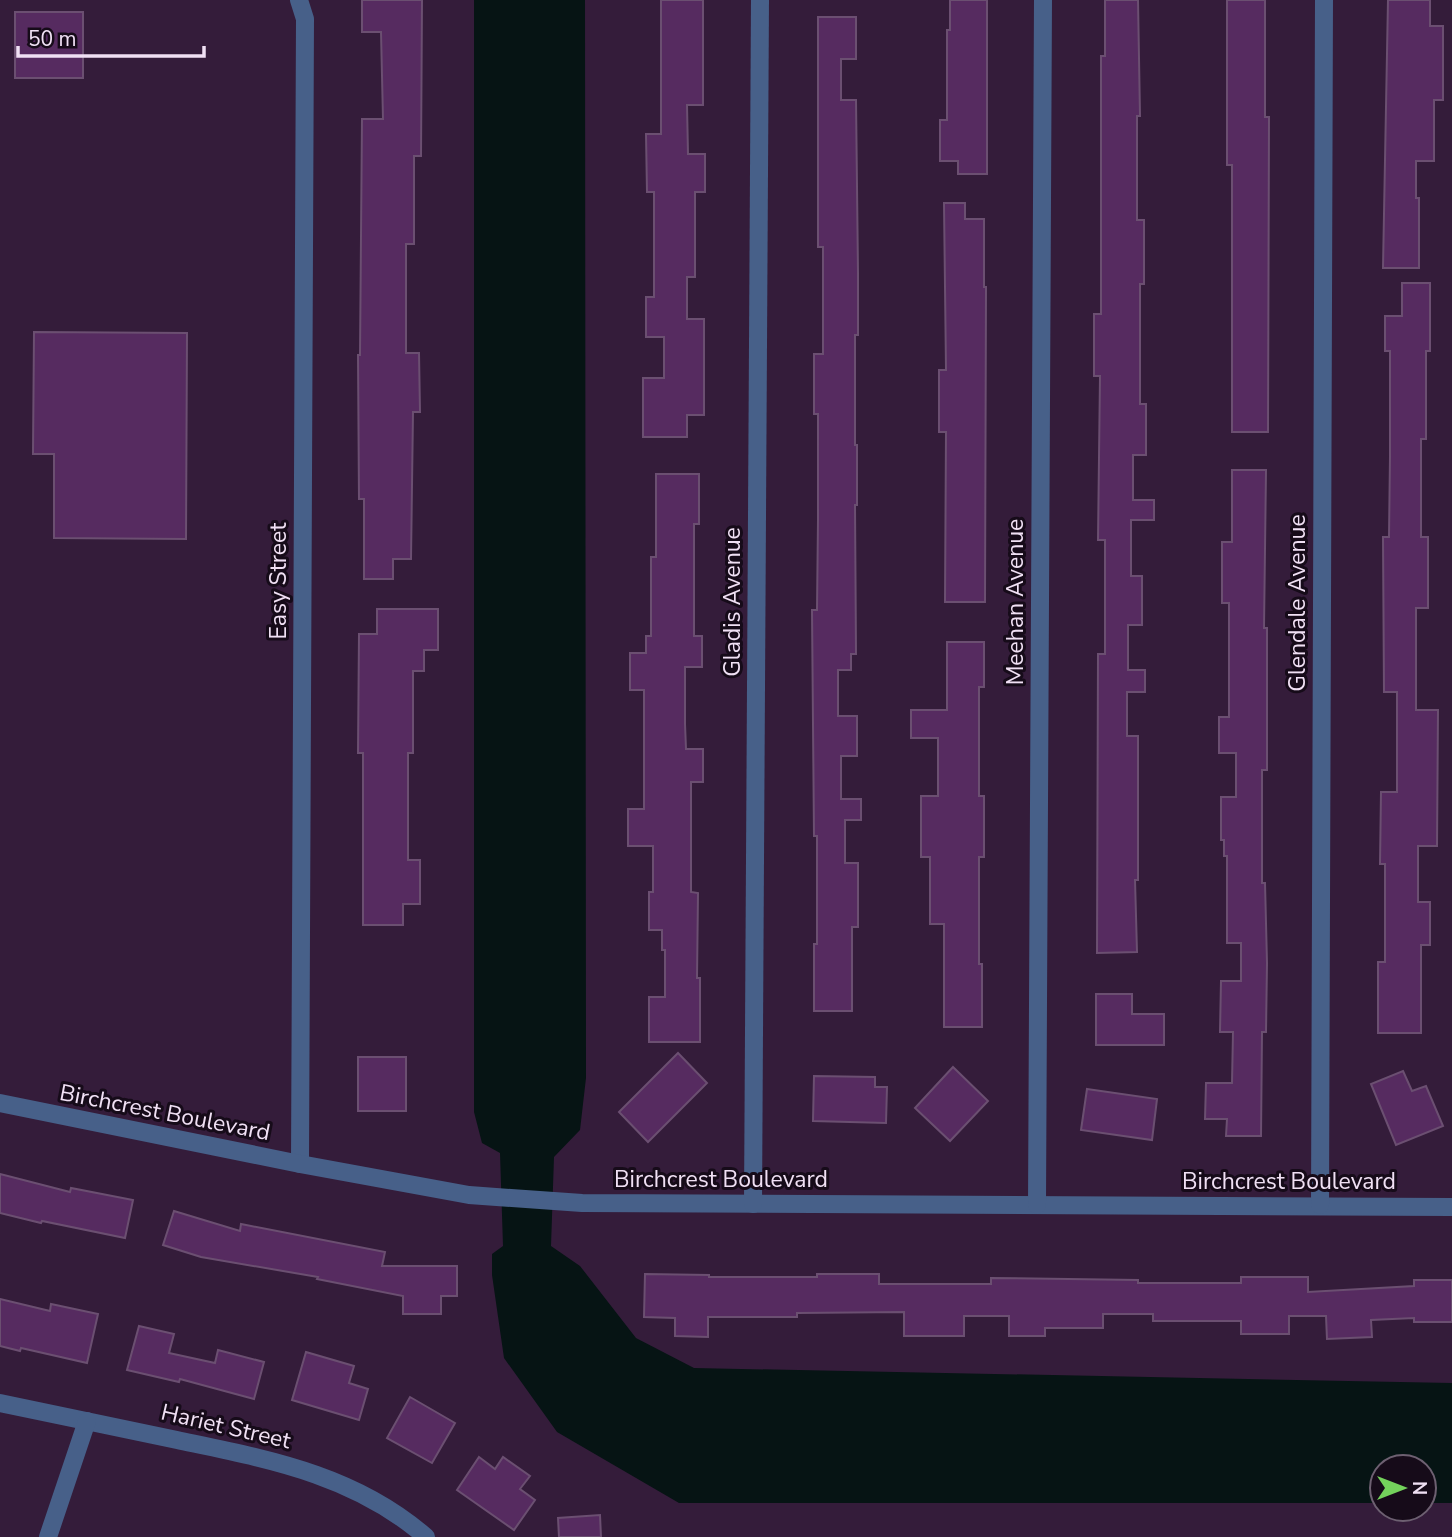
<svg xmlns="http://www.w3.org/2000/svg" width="1452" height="1537" viewBox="0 0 1452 1537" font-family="'Nunito Sans',sans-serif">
  <rect width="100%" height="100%" fill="#341c3a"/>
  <!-- water -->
  <polygon fill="#061414" points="474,0 585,0 586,1078 580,1130 554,1157 551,1246 580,1266 636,1338 694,1368 1452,1383 1452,1503 1424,1503 1424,1467 1382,1467 1382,1503 679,1503 557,1432 504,1358 492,1275 492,1254 503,1246 500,1153 482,1143 474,1112"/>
  <!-- building -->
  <g fill="#562b60" stroke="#6b4f71" stroke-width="2">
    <polygon points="362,0 422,0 421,156 414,156 414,244 406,244 406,353 419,353 420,412 413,412 411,559 393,559 393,579 364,579 364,499 359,499 358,355 360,355 362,119 383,119 381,32 362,32"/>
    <polygon points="661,0 703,0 703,105 687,105 688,154 705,154 705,192 695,192 695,277 687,277 687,319 704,319 704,415 687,415 687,437 643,437 643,378 664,378 664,337 646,337 646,297 654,297 654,192 647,192 646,134 661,134"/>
    <polygon points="950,0 987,0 987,174 958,174 958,161 940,161 940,120 947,120 947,30 950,30"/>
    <polygon points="1105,0 1138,0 1140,116 1137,116 1137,220 1144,220 1144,284 1140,284 1140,404 1146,404 1146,455 1133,455 1133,500 1154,500 1154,520 1131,520 1131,576 1142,576 1142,625 1128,625 1128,670 1145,670 1145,692 1127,692 1127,736 1138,736 1138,880 1135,880 1137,952 1097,953 1098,654 1105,654 1105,540 1098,540 1100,376 1094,376 1094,314 1101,314 1101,56 1105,56"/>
    <polygon points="1227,0 1265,0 1265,117 1269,117 1268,432 1232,432 1232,165 1227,165"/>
    <polygon points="1388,0 1430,0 1430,26 1443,26 1443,100 1434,100 1434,161 1416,161 1416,198 1419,198 1419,268 1383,268"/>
    <rect x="15" y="12" width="68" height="66"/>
    <polygon points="818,17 856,17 856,59 841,59 841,100 856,100 858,273 858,335 855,335 855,445 857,445 857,505 855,505 856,654 851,654 851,670 838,670 838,716 857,716 857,756 841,756 841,799 861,799 861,820 845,820 845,863 858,863 858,927 852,927 852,1011 814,1011 814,944 817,944 817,836 814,836 812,610 817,610 818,520 818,414 814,414 814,354 823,354 823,247 818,247"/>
    <polygon points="944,203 965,203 965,219 984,219 984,287 986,287 985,602 945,602 946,432 939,432 939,370 946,370"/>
    <polygon points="1402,283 1430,283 1430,351 1426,351 1426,439 1421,439 1421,537 1428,537 1428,608 1416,608 1416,710 1438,710 1437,846 1418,846 1418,902 1430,902 1430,945 1421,945 1421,1033 1378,1033 1378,962 1385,962 1385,864 1380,864 1381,792 1397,792 1397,692 1384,692 1383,537 1389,537 1390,456 1390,351 1385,351 1385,316 1402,316"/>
    <polygon points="34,332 187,333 186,539 54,538 54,454 33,454"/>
    <polygon points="1232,470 1266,470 1264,628 1267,628 1267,770 1262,770 1262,883 1265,883 1267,963 1266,1032 1262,1032 1261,1136 1226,1136 1227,1119 1205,1119 1206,1083 1232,1083 1233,1032 1220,1032 1221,981 1241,981 1241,943 1227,943 1227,856 1224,856 1224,840 1221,840 1221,797 1236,797 1236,753 1219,753 1219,717 1229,717 1229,603 1222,603 1222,542 1232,542"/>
    <polygon points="656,474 699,474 699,524 694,524 694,636 702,636 702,667 685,667 685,724 686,749 703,749 703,782 691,782 691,892 698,893 697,978 700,978 700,1042 649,1042 649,997 665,997 665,950 662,950 662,930 649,930 649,892 653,892 653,846 628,846 628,809 644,809 644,690 630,690 630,653 646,653 646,636 651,636 651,557 656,557"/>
    <polygon points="377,609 438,609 438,650 424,650 424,671 413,671 413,753 408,753 408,860 420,860 420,904 403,904 403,925 363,925 363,753 358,753 359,634 377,634"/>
    <polygon points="947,642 984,642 984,687 979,687 979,796 984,796 984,857 979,857 979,964 982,964 982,1027 944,1027 944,924 930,924 930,857 921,857 921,796 938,796 938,738 911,738 911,710 947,710"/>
    <polygon points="1096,994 1132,994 1132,1014 1164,1014 1164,1045 1096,1045"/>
    <polygon points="678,1053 707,1083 648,1142 619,1112"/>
    <rect x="358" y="1057" width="48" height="54"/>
    <polygon points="953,1067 988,1101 950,1141 915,1108"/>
    <polygon points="1403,1071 1412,1091 1426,1086 1443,1126 1396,1145 1371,1084"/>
    <polygon points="814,1076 875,1077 875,1087 887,1087 886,1123 813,1121"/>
    <polygon points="1087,1089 1157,1099 1152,1140 1081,1130"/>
    <polygon points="0,1174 70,1192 71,1188 133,1200 125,1238 42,1221 41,1223 0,1213"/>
    <polygon points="174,1211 240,1231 241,1224 385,1252 382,1266 457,1266 457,1296 441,1296 441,1314 403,1314 403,1296 317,1279 318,1277 201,1257 163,1245"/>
    <polygon points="645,1274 709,1275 709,1277 817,1277 817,1274 879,1274 879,1284 991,1284 991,1278 1138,1280 1138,1283 1241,1283 1241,1277 1308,1277 1308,1292 1414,1286 1414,1280 1452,1280 1452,1322 1414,1322 1414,1318 1371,1320 1372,1337 1327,1339 1326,1316 1289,1316 1289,1334 1241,1334 1241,1321 1153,1321 1153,1314 1103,1314 1103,1328 1045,1328 1045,1336 1009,1336 1009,1316 964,1316 964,1336 904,1336 904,1312 797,1313 797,1317 708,1317 708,1337 675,1336 675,1318 644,1317"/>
    <polygon points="0,1299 50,1311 51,1304 98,1314 87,1363 21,1348 20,1351 0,1346"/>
    <polygon points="139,1326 174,1334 169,1353 215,1363 218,1350 264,1362 254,1399 180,1379 179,1382 127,1370"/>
    <polygon points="306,1352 354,1366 349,1383 368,1389 359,1420 292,1400"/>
    <polygon points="410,1397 455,1423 432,1463 387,1438"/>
    <polygon points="479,1457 495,1469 503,1457 530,1476 520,1489 535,1500 514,1530 457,1490"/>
    <polygon points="600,1515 601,1537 559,1537 558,1518"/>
  </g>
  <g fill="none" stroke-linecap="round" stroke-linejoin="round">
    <!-- minor -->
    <g stroke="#476089" stroke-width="18">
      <polyline points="299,0 305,19 300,1164"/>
      <polyline points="0,1103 300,1164 469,1195 582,1203 1452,1207"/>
      <polyline points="753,1204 760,0"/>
      <polyline points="1037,1205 1043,0"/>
      <polyline points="1320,1205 1324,0"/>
      <path d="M0 1403C59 1415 118 1428 177 1440 267 1459 354 1474 426 1537"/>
      <polyline points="48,1537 87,1421"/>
    </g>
  </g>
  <g text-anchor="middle" stroke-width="6" stroke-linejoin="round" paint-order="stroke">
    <!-- street labels -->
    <g font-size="23" fill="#f0e0f4" stroke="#160b19">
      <text transform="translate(278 581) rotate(-90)" y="8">Easy Street</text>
      <text transform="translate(732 602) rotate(-90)" y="8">Gladis Avenue</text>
      <text transform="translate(1015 602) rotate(-90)" y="8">Meehan Avenue</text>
      <text transform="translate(1297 603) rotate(-90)" y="8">Glendale Avenue</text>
      <text transform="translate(165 1112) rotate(11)" y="8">Birchcrest Boulevard</text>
      <text x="721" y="1187">Birchcrest Boulevard</text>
      <text x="1289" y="1189">Birchcrest Boulevard</text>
      <text transform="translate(226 1426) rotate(13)" y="8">Hariet Street</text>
    </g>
  </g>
  <!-- north arrow -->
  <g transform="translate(1403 1488) rotate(90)"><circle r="33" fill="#160b19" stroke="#6d6071" stroke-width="2"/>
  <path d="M0-5L12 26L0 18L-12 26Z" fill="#74d25c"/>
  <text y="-10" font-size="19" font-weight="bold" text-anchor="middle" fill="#f0e0f4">N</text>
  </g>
  <!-- scale -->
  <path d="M18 46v10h186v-10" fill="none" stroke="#f0e0f4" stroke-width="3.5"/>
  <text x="28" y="46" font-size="21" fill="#f0e0f4" stroke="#160b19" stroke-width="5" paint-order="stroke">50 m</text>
</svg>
